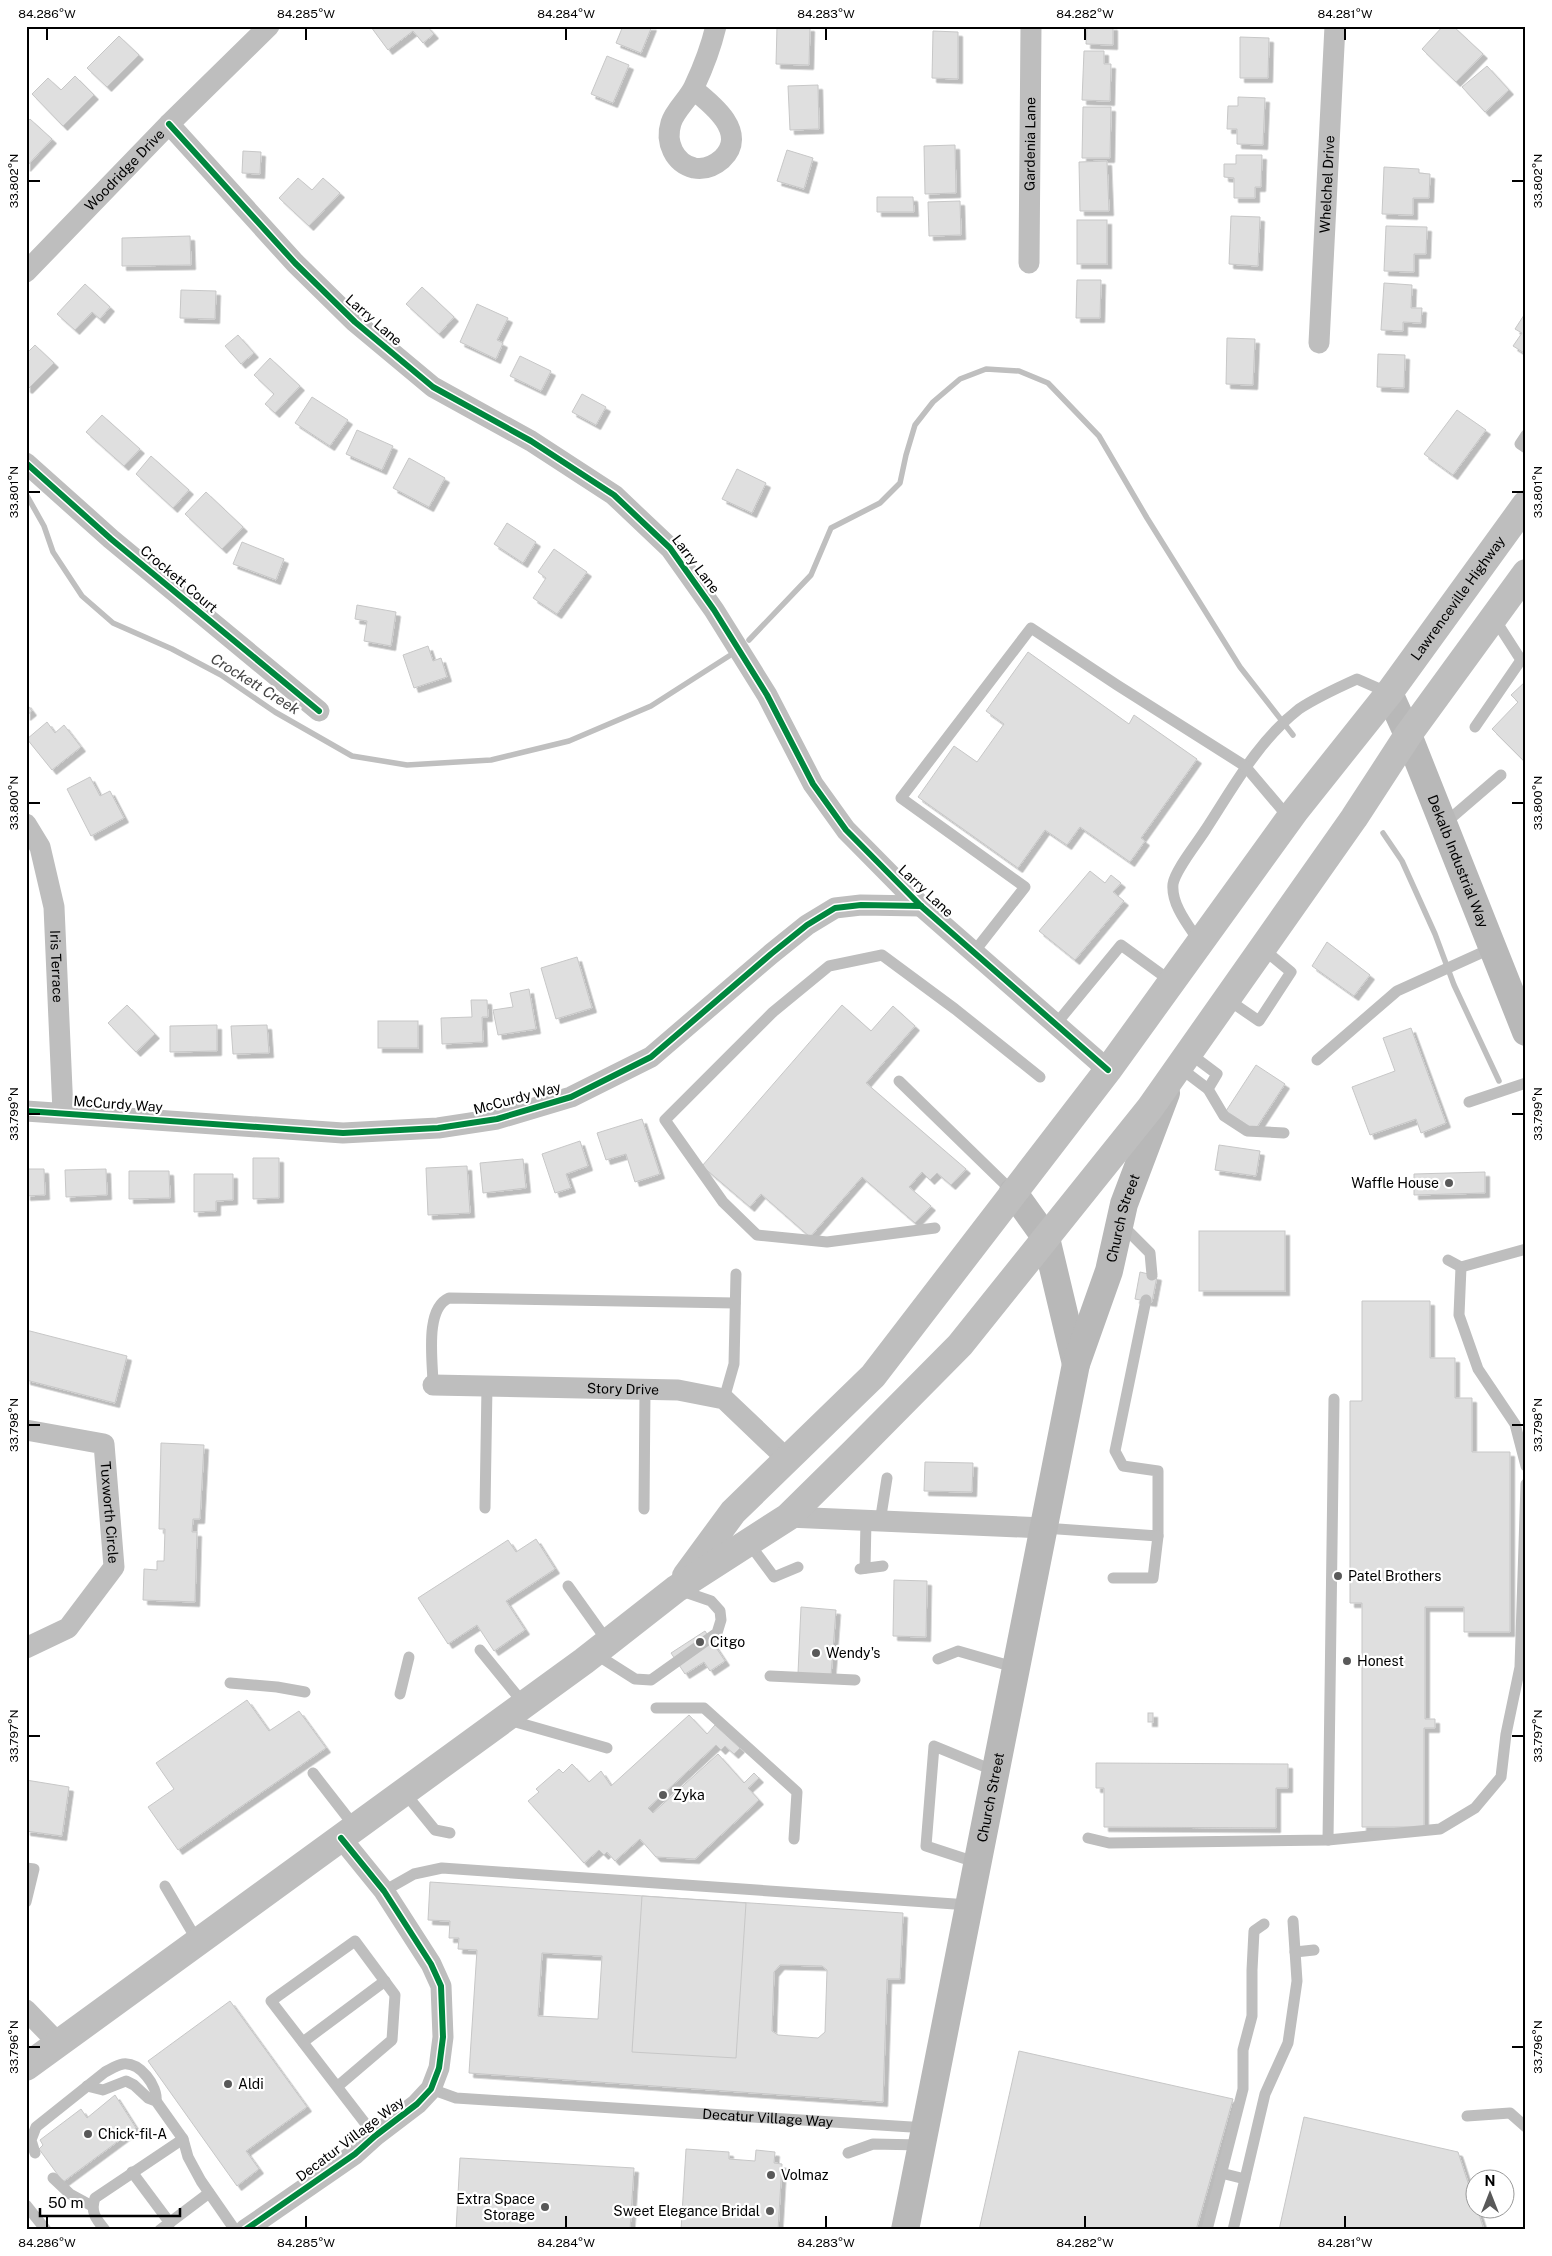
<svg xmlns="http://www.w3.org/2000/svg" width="1552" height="2256" viewBox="0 0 1552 2256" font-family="'Public Sans',sans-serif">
  <defs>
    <filter id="shadow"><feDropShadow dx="4.5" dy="4.5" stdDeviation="0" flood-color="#0004"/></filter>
  </defs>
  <rect width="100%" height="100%" fill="#fff"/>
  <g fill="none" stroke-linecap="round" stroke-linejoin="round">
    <!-- stream -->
    <g stroke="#bfbfbf" stroke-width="5.5">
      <polyline points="26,494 44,526 53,552 82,596 113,623 172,649 221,675 275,712 352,756 407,765 491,760 569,741 651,706 729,656"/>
      <polyline points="749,640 811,575 831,528 880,503 900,483 906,455 915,425 933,402 960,379 986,369 1019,371 1048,383 1099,436 1147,518 1240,667 1293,735"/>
      <polyline points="1383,833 1402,861 1435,934 1454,985 1499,1081"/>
    </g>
  </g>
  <!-- building -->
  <g fill="#dfdfdf" stroke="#c7c7c7" fill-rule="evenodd" filter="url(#shadow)">
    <polygon points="427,26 434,34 423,43 413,31 388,50 371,27"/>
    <polygon points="623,26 652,26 641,53 616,43"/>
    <polygon points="1087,26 1113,26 1113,45 1086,44"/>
    <polygon points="1443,26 1453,26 1483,54 1456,82 1422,49"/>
    <polygon points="777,27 810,27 809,65 776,64"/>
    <polygon points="933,31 958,32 958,79 932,78"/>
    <polygon points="119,36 139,55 107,87 87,68"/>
    <polygon points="1240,37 1269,38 1268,78 1240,78"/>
    <polygon points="1084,51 1104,51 1104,64 1111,64 1110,101 1082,100"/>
    <polygon points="607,56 629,65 613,103 591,94"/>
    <polygon points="1487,66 1509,90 1485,112 1462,87"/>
    <polygon points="75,76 94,95 63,126 32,94 48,78 61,90"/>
    <polygon points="818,85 819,129 790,130 788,86"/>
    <polygon points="1238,97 1265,98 1263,145 1237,144 1237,129 1227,129 1228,106 1238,106"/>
    <polygon points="1083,107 1111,107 1110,158 1082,158"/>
    <polygon points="30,119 52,139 26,167 26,123"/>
    <polygon points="955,145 956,193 925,194 924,146"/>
    <polygon points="787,150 813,158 804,189 777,181"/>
    <polygon points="243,151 261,152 260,174 242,173"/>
    <polygon points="1236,155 1262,155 1261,187 1255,187 1255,198 1234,198 1234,178 1224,177 1224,164 1236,164"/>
    <polygon points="1107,161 1109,211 1080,211 1079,162"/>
    <polygon points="1384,167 1419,169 1419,173 1430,174 1429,198 1413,198 1413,215 1382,214"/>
    <polygon points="298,178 312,190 323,178 340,193 309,226 279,198"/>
    <polygon points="877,197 913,197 914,212 877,212"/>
    <polygon points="960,201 961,235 929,236 928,202"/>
    <polygon points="1231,216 1260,217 1258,266 1229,264"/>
    <rect x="1077" y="220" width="30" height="44"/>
    <polygon points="1386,226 1427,227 1426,254 1414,254 1414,272 1384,271"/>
    <polygon points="190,236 191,265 122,266 122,238"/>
    <polygon points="1077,280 1101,280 1100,318 1076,318"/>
    <polygon points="1384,283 1412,285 1411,308 1422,308 1421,323 1403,322 1403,331 1381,330"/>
    <polygon points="85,284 110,307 100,319 92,312 75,330 57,314"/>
    <polygon points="422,287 454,317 439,334 406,304"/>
    <polygon points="181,290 216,291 215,319 180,318"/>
    <polygon points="477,304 508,318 497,340 503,343 496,359 460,342"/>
    <polygon points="1526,312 1526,354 1513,346 1522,333 1515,329"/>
    <polygon points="238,335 254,353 241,364 225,346"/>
    <polygon points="1227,338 1255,339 1253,385 1226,384"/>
    <polygon points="35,345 54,363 28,389 26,388 26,354"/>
    <polygon points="1378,354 1405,355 1404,388 1377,387"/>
    <polygon points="520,356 551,371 541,391 510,376"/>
    <polygon points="270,358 300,386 275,413 265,404 274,394 254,375"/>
    <polygon points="582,394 606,407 596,425 572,412"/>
    <polygon points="312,397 348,420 330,446 295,423"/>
    <polygon points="1457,410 1486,430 1453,475 1424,454"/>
    <polygon points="102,415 140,449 124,466 86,432"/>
    <polygon points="357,430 393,446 382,470 346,454"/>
    <polygon points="151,456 189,490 173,508 136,474"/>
    <polygon points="409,458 445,478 429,507 393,488"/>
    <polygon points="737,469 766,483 752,513 722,499"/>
    <polygon points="206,492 243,527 222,549 185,514"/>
    <polygon points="507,523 536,542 523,563 494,544"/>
    <polygon points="242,542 284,559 276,580 233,564"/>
    <polygon points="554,549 587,572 557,614 533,598 546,578 538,572"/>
    <polygon points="357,605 396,612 391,646 364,641 367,621 355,619"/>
    <polygon points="428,646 433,661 441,658 447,677 414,688 403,655"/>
    <polygon points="1028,652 1129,724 1134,715 1197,759 1141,838 1145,841 1130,862 1080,827 1067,845 1045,830 1018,868 918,797 954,746 977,762 1004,724 986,711"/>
    <polygon points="1526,681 1526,761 1525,762 1492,729 1518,702 1511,695"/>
    <polygon points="26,703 32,711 26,716"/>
    <polygon points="47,722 55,733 64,725 81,747 52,770 27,739"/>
    <polygon points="90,777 100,796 110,791 124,818 91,836 67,789"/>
    <polygon points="1090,871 1105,883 1111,875 1121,883 1113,892 1124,901 1075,960 1039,931"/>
    <polygon points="1327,942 1370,975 1354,996 1312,966"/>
    <polygon points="577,957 592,1008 556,1019 541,968"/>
    <polygon points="529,989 536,1029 498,1035 493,1010 513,1007 510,993"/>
    <polygon points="471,1000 487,1000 488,1017 482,1017 483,1042 442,1044 441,1018 472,1017"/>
    <polygon points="127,1005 155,1034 136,1052 108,1023"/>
    <polygon points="842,1005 871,1031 893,1006 915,1026 866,1083 966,1169 951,1185 937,1173 930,1180 922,1172 909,1187 931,1206 915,1223 862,1177 810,1237 761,1194 750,1207 702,1166"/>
    <rect x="378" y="1021" width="40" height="27"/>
    <polygon points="217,1025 217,1051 170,1052 170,1026"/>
    <polygon points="267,1025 269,1053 233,1054 231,1026"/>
    <polygon points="1411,1028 1446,1123 1421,1133 1416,1119 1370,1135 1352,1087 1395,1071 1383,1038"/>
    <polygon points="1256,1065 1285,1084 1255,1130 1226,1111"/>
    <polygon points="642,1119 660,1174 635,1182 626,1154 606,1160 597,1133"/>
    <polygon points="580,1141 588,1166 566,1174 571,1188 555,1193 542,1154"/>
    <polygon points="1219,1145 1260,1151 1256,1176 1215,1170"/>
    <polygon points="253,1158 279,1158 279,1198 253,1199"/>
    <polygon points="523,1159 526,1188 483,1193 480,1163"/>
    <polygon points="467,1166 470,1213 428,1215 426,1168"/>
    <polygon points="26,1169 44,1169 45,1195 26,1196"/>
    <polygon points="106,1169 107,1195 66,1197 65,1170"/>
    <polygon points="129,1171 169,1171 170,1198 129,1199"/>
    <polygon points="1485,1172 1485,1193 1414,1195 1414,1174"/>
    <polygon points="194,1174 233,1174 233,1200 216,1201 216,1211 194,1212"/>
    <rect x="1199" y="1231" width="86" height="60"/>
    <polygon points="1140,1272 1157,1276 1152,1302 1135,1299"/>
    <polygon points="1362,1301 1430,1301 1430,1358 1455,1358 1455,1398 1472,1398 1472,1452 1510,1452 1510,1632 1464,1632 1464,1607 1425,1607 1425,1719 1435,1719 1435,1728 1424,1728 1424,1827 1362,1827 1362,1603 1350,1603 1350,1401 1362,1401"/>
    <polygon points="26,1330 127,1356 115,1403 26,1380"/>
    <polygon points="161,1443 204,1445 200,1519 193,1519 192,1532 197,1532 195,1602 143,1600 144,1569 157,1570 157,1561 164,1561 165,1529 159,1529"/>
    <polygon points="925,1462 973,1463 972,1492 924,1491"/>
    <polygon points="536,1539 555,1569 506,1601 525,1630 494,1651 477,1625 448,1644 418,1598 508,1540 516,1552"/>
    <polygon points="894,1580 927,1581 926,1637 893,1636"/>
    <polygon points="801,1607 836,1610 831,1676 798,1673"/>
    <polygon points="705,1631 725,1661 710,1671 704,1662 685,1674 671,1653"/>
    <polygon points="247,1700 269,1731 299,1711 326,1748 178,1850 148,1807 174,1789 156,1763"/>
    <rect x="1148" y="1713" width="5" height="9"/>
    <polygon points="689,1715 707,1734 715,1725 740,1748 734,1754 725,1746 721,1750 716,1745 648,1808 653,1813 718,1754 744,1783 754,1773 759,1778 748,1788 759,1800 695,1859 656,1857 640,1839 615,1861 607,1852 604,1855 599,1850 584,1863 528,1801 539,1792 536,1789 559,1769 563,1773 572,1764 589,1782 601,1771 611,1786"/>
    <polygon points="1096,1763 1288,1764 1288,1788 1276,1788 1276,1828 1104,1827 1104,1788 1096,1788"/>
    <polygon points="26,1780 69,1787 62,1836 26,1831"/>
    <path d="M430 1882 903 1913 900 1979H887L883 2102 469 2073 477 1950 458 1949 459 1938H449L450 1921 428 1920ZM542 1953 602 1956 598 2019 538 2016ZM780 1965 822 1966 827 1970 825 2032 818 2038 778 2035 772 2031 774 1972Z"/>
    <polygon points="642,1896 746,1903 736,2058 632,2052"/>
    <polygon points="230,2001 307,2107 246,2151 259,2169 237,2186 148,2061"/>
    <polygon points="1019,2051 1233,2099 1196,2230 979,2230"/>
    <polygon points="115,2095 136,2128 63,2182 39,2149 43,2145 40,2140 81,2109 87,2118"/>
    <polygon points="1304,2117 1458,2152 1474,2201 1474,2208 1477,2208 1484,2230 1279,2230"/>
    <polygon points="686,2149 729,2152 729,2159 755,2161 756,2150 775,2152 774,2163 782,2164 778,2230 681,2230"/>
    <polygon points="460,2158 634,2168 630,2230 456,2230"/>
  </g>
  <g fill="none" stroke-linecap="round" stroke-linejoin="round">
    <!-- lane -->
    <g stroke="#bebebe" stroke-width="11">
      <polyline points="1526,435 1520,444 1526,448"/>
      <polyline points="1475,727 1521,660 1494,618"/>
      <polyline points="1444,824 1501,775"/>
      <path d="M1200 943C1189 926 1171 905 1173 884 1175 870 1198 842 1206 829 1234 786 1258 741 1299 709 1317 697 1337 688 1357 679L1389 693"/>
      <polyline points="974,952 1025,887 901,798 1031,628 1117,685 1245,766 1289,818"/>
      <polyline points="1227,999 1259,1021 1291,972 1262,948"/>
      <polyline points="1056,1024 1121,945 1172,982"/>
      <polyline points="1189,1053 1217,1074 1208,1089"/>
      <polyline points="1317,1060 1397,991 1492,948"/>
      <polyline points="1179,1067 1208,1089 1224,1116 1247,1131 1284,1133"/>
      <polyline points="899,1081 1013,1192"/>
      <polyline points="1469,1102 1526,1083"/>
      <polyline points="1121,1224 1150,1253 1152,1275"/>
      <polyline points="935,1228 827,1242 757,1235 723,1202 665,1120 773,1012 829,966 882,955 955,1009 1040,1077"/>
      <polyline points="1448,1260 1461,1267 1526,1249"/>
      <polyline points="1461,1267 1459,1315 1478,1369 1515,1424 1526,1466"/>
      <path d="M433 1385C433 1362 424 1309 449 1298L735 1303"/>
      <polyline points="724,1399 734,1364 736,1274"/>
      <polyline points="485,1508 487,1386"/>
      <polyline points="644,1509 645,1389"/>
      <polyline points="880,1522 887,1478"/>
      <polyline points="1044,1528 1158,1536 1158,1471 1123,1466 1115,1451 1146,1300"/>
      <polyline points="748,1542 774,1577 798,1567"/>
      <polyline points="865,1568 866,1521"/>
      <polyline points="860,1569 883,1566"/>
      <polyline points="1113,1578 1153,1578 1158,1536"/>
      <polyline points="568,1586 608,1642"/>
      <polyline points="480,1650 524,1704"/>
      <polyline points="594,1653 635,1679 651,1680 717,1633 721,1620 720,1611 711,1601 679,1590"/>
      <polyline points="938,1659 958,1651 1017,1668"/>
      <polyline points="770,1676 855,1680"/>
      <polyline points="230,1683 277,1687 305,1692"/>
      <polyline points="400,1694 409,1657"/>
      <polyline points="656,1708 704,1708 797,1792 794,1839"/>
      <polyline points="509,1720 607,1748"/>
      <polyline points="313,1773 355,1827"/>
      <polyline points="404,1792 435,1830 450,1833"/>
      <polyline points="1088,1838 1109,1843 1328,1840 1440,1829 1475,1808 1501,1777 1506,1734 1520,1667 1526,1484"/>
      <polyline points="1328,1840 1334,1399"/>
      <polyline points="978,1863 926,1846 934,1746 995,1771"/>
      <polyline points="26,1868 34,1869 26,1902"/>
      <polyline points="165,1886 198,1942"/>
      <polyline points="384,1891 414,1874 442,1868 969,1905"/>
      <polyline points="1295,1952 1314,1950"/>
      <polyline points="303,2042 385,1981"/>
      <polyline points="87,2086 103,2090 126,2081 134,2085 148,2098 156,2101 183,2139 188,2157 201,2181 235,2230"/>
      <polyline points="338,2086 392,2040 395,1995 355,1941 271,2001 375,2136"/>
      <path id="s1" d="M431 2089 456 2098 927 2128"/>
      <polyline points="1467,2116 1510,2113 1526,2127"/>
      <path d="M35 2153 31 2140 36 2127 105 2072C111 2069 117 2065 123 2064 140 2062 158 2086 156 2101"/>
      <polyline points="848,2153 873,2144 921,2145"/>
      <polyline points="132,2172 170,2223"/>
      <polyline points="1221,2173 1245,2179"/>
      <polyline points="53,2178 70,2194 92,2206"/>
      <polyline points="26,2205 46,2230"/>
      <path d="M105 2230C96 2219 90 2212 95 2198L183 2139"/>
      <polyline points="160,2230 209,2193"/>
      <polyline points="1207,2230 1243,2089 1243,2050 1252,2016 1252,1970 1254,1931 1264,1924"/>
      <polyline points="1233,2230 1265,2094 1288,2043 1297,1981 1293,1921"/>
    </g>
    <!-- street -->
    <g stroke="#bebebe" stroke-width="21">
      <path d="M693 89C712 104 749 133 722 159 714 166 705 170 694 168 674 163 665 142 671 123 675 110 688 100 694 87 703 68 711 47 716 26"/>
      <polyline points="169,124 295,263 355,322 433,387 531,441 614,495 670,548 714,610 767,695 813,784 846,830 921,906 1108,1070"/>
      <path id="s2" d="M1029 263 1031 26"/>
      <path id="s3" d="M26 272 169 124 269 26"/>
      <path id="s4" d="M1319 343 1335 26"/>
      <polyline points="26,463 111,539 319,711"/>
      <path id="s5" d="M26 824 40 847 54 907 63 1112"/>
      <polyline points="26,1111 343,1133 438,1128 497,1119 571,1097 651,1057 771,954 807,925 835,908 861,905 921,906"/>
      <path id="s6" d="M433 1385 678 1390 724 1399 788 1460"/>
      <path id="s7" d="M26 1430 104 1444 114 1567 68 1628 26 1648"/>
      <polyline points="788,1517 1044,1528"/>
      <polyline points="26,2010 58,2043"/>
      <polyline points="245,2230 355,2154 375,2136 417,2104 431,2089 439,2068 443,2037 441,1986 431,1964 384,1891 341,1838"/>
    </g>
    <!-- secondary -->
    <g stroke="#b8b8b8" stroke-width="28">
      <path id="s8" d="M1389 693 1408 735 1526 1032"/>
      <polyline points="1013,1192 1046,1238 1076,1364"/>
      <path id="s9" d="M905 2230 1076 1364 1109 1271 1124 1204 1166 1093"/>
    </g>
    <!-- highway -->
    <g stroke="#bebebe" stroke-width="28">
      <path id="s10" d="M686 1576 733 1512 873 1376 1108 1070 1295 811 1389 693 1526 504"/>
      <polyline points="26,2067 584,1661 676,1589 788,1517 854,1452 960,1345 1150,1108 1354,818 1408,735 1526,573"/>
    </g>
    <defs>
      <g id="cycleway">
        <polyline points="169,124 295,263 355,322 433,387 531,441 614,495 670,548 714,610 767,695 813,784 846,830 921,906 1108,1070"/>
        <polyline points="26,463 111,539 319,711"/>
        <polyline points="26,1111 343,1133 438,1128 497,1119 571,1097 651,1057 771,954 807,925 835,908 861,905 921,906"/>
        <polyline points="245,2230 355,2154 375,2136 417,2104 431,2089 439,2068 443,2037 441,1986 431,1964 384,1891 341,1838"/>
      </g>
    </defs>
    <!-- cycleway casing -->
    <use href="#cycleway" stroke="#fff" stroke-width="9"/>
    <!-- cycleway -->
    <use href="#cycleway" stroke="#00873e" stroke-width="6"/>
  </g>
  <!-- ticks -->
  <path fill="none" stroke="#000" stroke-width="2" d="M47 28V40M306 28V40M566 28V40M826 28V40M1085 28V40M1345 28V40M28 181H40M1512 181H1524M28 492H40M1512 492H1524M28 803H40M1512 803H1524M28 1114H40M1512 1114H1524M28 1425H40M1512 1425H1524M28 1736H40M1512 1736H1524M28 2047H40M1512 2047H1524M47 2216V2228M306 2216V2228M566 2216V2228M826 2216V2228M1085 2216V2228M1345 2216V2228"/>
  <!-- markers -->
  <g fill="#595959" stroke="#fff" stroke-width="2">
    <circle cx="1449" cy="1183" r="5"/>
    <circle cx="1338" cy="1576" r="5"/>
    <circle cx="700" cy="1642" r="5"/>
    <circle cx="816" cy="1653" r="5"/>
    <circle cx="1347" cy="1661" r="5"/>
    <circle cx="663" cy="1795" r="5"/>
    <circle cx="228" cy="2084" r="5"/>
    <circle cx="88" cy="2134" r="5"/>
    <circle cx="771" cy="2175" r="5"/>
    <circle cx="545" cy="2207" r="5"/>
    <circle cx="770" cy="2211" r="5"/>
  </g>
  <g text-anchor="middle" stroke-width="4.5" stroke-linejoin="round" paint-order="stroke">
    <!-- street labels -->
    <g font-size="14" fill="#000" stroke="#fff">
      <text dy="5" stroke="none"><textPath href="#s2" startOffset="119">Gardenia Lane</textPath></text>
      <text dy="5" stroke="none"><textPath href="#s3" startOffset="142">Woodridge Drive</textPath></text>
      <text dy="5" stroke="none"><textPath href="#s4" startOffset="159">Whelchel Drive</textPath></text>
      <text transform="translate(374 320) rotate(41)" y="5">Larry Lane</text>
      <text transform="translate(696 564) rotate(53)" y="5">Larry Lane</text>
      <text transform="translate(179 579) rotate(40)" y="5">Crockett Court</text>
      <text dy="5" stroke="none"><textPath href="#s10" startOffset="1248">Lawrenceville Highway</textPath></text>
      <text dy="5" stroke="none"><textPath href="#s8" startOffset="182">Dekalb Industrial Way</textPath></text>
      <text transform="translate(926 891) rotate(43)" y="5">Larry Lane</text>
      <text dy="5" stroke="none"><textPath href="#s5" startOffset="148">Iris Terrace</textPath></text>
      <text transform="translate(517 1098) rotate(-15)" y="5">McCurdy Way</text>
      <text transform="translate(118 1104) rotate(4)" y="5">McCurdy Way</text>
      <text dy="5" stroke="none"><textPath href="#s9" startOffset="1036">Church Street</textPath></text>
      <text dy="5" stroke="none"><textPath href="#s6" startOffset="190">Story Drive</textPath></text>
      <text dy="5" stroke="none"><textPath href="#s7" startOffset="148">Tuxworth Circle</textPath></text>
      <text dy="5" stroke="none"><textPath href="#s9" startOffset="441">Church Street</textPath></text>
      <text dy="5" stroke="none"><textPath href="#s1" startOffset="339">Decatur Village Way</textPath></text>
      <text transform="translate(350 2139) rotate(-37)" y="5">Decatur Village Way</text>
    </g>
    <!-- poi labels -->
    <g font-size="14" fill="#000" stroke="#fff" text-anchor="start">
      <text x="1439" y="1188" text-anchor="end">Waffle House</text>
      <text x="1348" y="1581">Patel Brothers</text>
      <text x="710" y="1647">Citgo</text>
      <text x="826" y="1658">Wendy's</text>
      <text x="1357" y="1666">Honest</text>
      <text x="673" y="1800">Zyka</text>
      <text x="238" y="2089">Aldi</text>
      <text x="98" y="2139">Chick-fil-A</text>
      <text x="781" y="2180">Volmaz</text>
      <text x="535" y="2204" text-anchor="end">Extra Space<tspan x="535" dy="16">Storage</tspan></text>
      <text x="760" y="2216" text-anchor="end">Sweet Elegance Bridal</text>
    </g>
    <!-- water labels -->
    <g font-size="15" font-style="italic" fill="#444" stroke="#fff">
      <text transform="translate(255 684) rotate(32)" y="5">Crockett Creek</text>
    </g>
  </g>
  <!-- border -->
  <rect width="1552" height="2256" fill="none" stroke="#ffffff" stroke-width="55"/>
  <!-- north arrow -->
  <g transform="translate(1490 2194)"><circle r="24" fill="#ffffff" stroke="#999999"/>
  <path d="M0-4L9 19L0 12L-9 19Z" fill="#595959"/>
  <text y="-8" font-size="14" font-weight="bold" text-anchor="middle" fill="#000000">N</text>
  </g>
  <!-- scale -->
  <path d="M40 2208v8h140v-8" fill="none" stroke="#000000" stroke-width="2.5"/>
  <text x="48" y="2208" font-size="15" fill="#000000" stroke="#ffffff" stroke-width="4" paint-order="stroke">50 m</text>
  <rect x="28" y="28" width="1496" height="2200" fill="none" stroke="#000" stroke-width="2"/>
  <g font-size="12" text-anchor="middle" fill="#000">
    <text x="47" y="18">84.286°W</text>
    <text x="306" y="18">84.285°W</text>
    <text x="566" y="18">84.284°W</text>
    <text x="826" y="18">84.283°W</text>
    <text x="1085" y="18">84.282°W</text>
    <text x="1345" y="18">84.281°W</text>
    <text transform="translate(14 181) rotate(-90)" y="4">33.802°N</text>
    <text transform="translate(1538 181) rotate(-90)" y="4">33.802°N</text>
    <text transform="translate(14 492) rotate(-90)" y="4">33.801°N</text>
    <text transform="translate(1538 492) rotate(-90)" y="4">33.801°N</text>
    <text transform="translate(14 803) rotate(-90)" y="4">33.800°N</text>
    <text transform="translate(1538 803) rotate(-90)" y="4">33.800°N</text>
    <text transform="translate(14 1114) rotate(-90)" y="4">33.799°N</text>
    <text transform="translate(1538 1114) rotate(-90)" y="4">33.799°N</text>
    <text transform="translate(14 1425) rotate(-90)" y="4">33.798°N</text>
    <text transform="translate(1538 1425) rotate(-90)" y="4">33.798°N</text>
    <text transform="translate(14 1736) rotate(-90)" y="4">33.797°N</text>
    <text transform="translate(1538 1736) rotate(-90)" y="4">33.797°N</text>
    <text transform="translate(14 2047) rotate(-90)" y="4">33.796°N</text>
    <text transform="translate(1538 2047) rotate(-90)" y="4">33.796°N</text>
    <text x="47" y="2247">84.286°W</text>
    <text x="306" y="2247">84.285°W</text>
    <text x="566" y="2247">84.284°W</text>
    <text x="826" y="2247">84.283°W</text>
    <text x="1085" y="2247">84.282°W</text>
    <text x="1345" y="2247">84.281°W</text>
  </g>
</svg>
